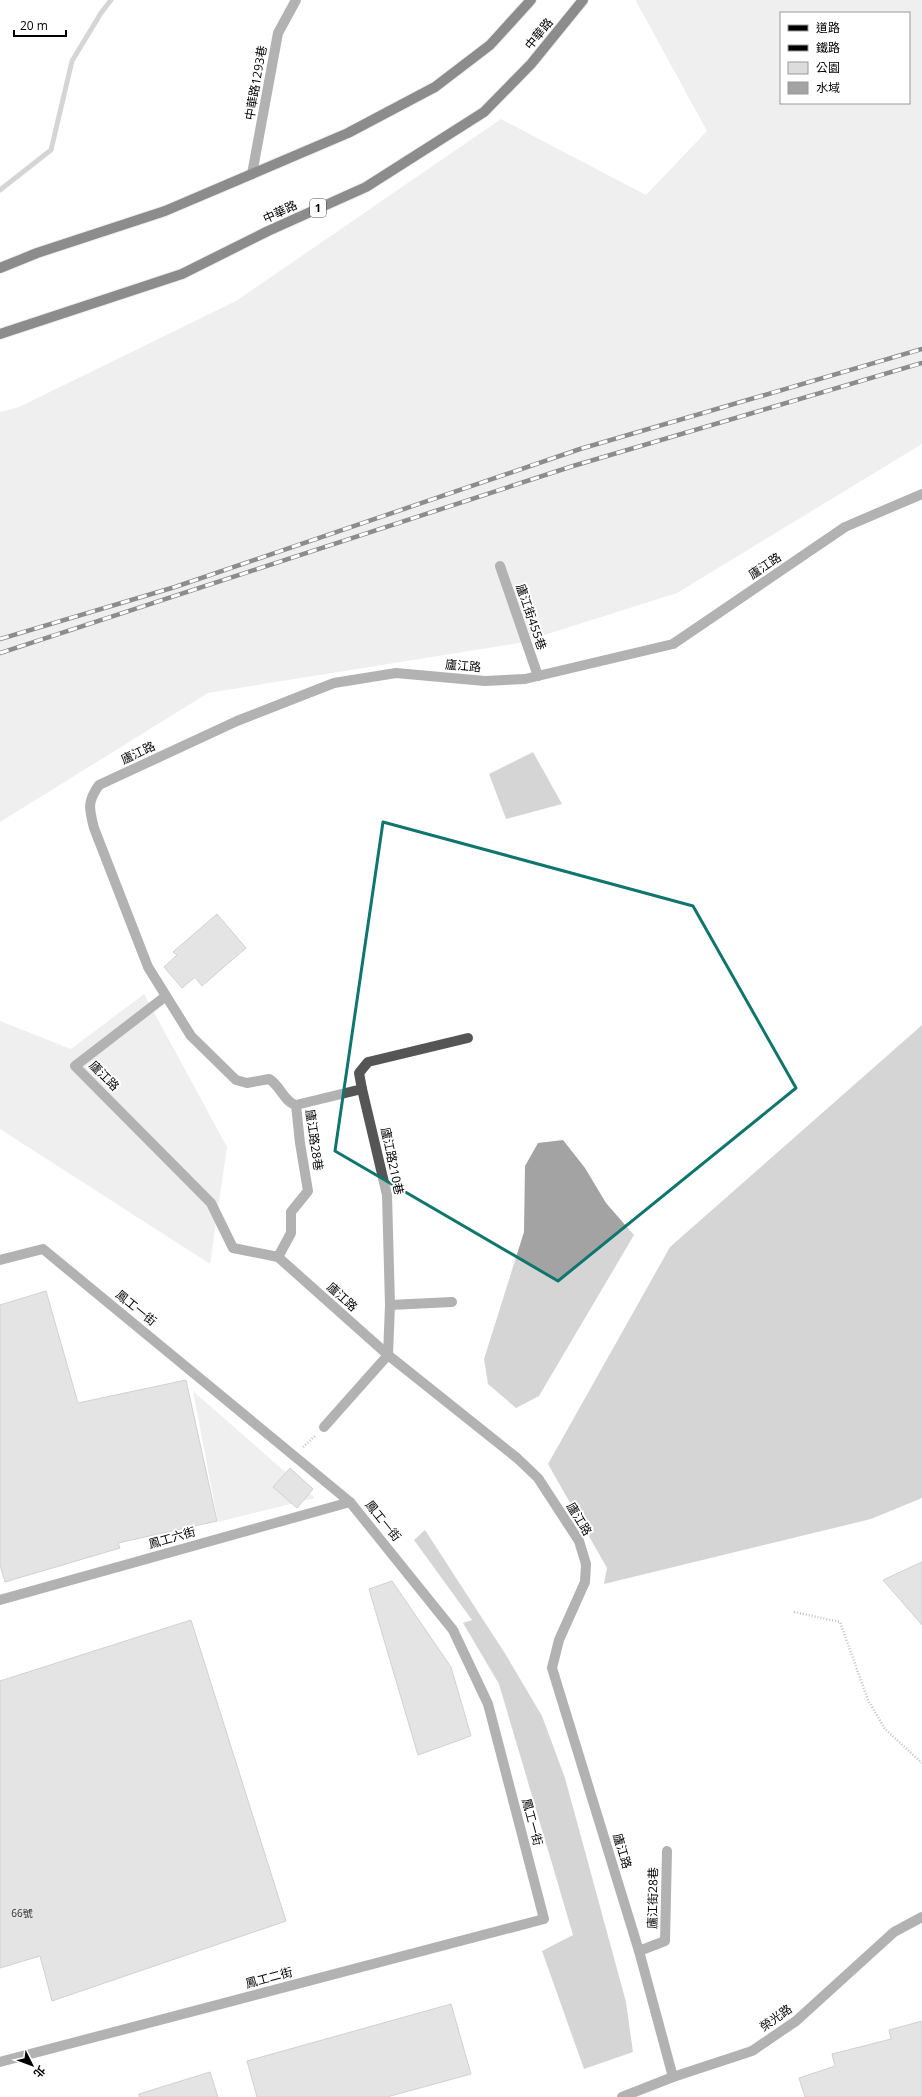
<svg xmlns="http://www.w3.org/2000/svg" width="922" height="2097" viewBox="0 0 922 2097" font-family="'Open Sans','Noto Sans TC',sans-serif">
  <rect width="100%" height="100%" fill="#fff"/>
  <!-- green -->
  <g fill="#dcdcdc" fill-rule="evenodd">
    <path d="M637 0H922V444L677 593 519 643 208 693 0 822V412L19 407 236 301 501 119 646 195 707 131 636 1ZM781 13H909V103H781Z"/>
    <polygon points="144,994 227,1147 210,1264 0,1129 0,1021 71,1049"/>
    <polygon points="193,1391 315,1498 218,1522"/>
  </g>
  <!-- water -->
  <g fill="#a3a3a3">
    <polygon points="533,752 562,804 506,819 489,774"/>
    <polygon points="922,1025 922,1498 871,1519 604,1584 607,1568 548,1464 670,1247"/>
    <polygon points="563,1140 585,1168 606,1203 634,1235 539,1396 516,1408 488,1384 484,1359 524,1232 525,1166 538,1143"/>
    <polygon points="425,1530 506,1655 542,1716 565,1778 626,2002 633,2052 584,2069 542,1951 573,1935 499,1684 463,1623 472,1620 414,1540"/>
  </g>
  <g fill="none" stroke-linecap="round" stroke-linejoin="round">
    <!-- stream -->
    <polyline stroke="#a3a3a3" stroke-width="5" points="0,190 51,150 72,61 101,13 111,0"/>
  </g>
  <!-- building -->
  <g fill="#c4c4c4" stroke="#999">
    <polygon points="217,914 246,948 202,986 195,977 182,988 164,967 177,955 173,952"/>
    <polygon points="46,1291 78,1403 186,1380 217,1521 118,1543 120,1548 5,1582 0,1565 0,1305"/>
    <polygon points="290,1468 313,1489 297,1508 273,1487"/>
    <polygon points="922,1562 922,1625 883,1580"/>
    <polygon points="392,1581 451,1667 471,1736 418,1755 369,1589"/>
    <polygon points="191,1620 286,1921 52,2001 40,1956 0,1968 0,1681"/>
    <polygon points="451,2004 471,2074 387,2097 257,2097 247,2061"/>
    <polygon points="922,2021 922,2097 805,2097 799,2078 835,2066 832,2054 891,2039 889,2030"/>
    <polygon points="210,2072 218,2097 139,2097 139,2094"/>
  </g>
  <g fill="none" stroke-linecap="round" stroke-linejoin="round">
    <defs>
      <g id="major">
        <polyline points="0,268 37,253 165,211 348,133 435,87 490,45 531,0"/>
        <polyline points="0,334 182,274 268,231 366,187 484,112 531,64 583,0"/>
      </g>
    </defs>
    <!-- major casing -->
    <use href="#major" stroke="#dbdbdb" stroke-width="12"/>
    <!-- path -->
    <g stroke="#777" stroke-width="2.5" stroke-dasharray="1 2" stroke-linecap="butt">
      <polyline points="303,1447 316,1435"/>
      <polyline points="794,1612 840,1622 868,1700 885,1729 922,1763"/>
    </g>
    <!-- minor -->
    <g stroke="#555" stroke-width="10">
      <polyline points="252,174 278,33 296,0"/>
      <polyline points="500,566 538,676"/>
      <polyline points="166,996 75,1066 211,1203 233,1248 278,1257 388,1355 517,1458 538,1478 579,1541 586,1564 585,1582 559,1640 552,1668 639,1951 673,2077"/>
      <polyline points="362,1089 359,1073 368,1062 468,1038"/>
      <polyline points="296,1105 362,1089 387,1195 390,1305 388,1355 324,1427"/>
      <path d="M278 1257 291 1233V1212L308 1191 300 1143 296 1105C284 1102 280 1085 269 1079L247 1083 236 1080 191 1036 148 967 94 828C89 808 87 802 99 785L237 721 334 683 396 673 485 681 525 679 673 644 845 527 922 494"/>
      <polyline points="0,1260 43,1249 350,1502 453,1630 488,1704 544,1919 0,2062"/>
      <polyline points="390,1305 452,1302"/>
      <polyline points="0,1600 350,1502"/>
      <polyline points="639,1951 665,1941 667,1851"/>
      <polyline points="622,2097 673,2077 752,2051 796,2021 894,1932 922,1917"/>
    </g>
    <!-- major -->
    <use href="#major" stroke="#000" stroke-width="10"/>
    <defs>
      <g id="rail">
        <polyline points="0,639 175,587 580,449 922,349"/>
        <polyline points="0,653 573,466 922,363"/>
      </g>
    </defs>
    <!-- rail casing -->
    <use href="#rail" stroke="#000" stroke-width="4.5"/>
    <!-- rail -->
    <use href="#rail" stroke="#fff" stroke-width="3" stroke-dasharray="9" stroke-linecap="butt"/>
  </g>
  <!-- marked area -->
  <path d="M0 0H922V2097H0ZM383 822 693 906 796 1088 558 1281 335 1151Z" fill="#fff" fill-opacity=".55" fill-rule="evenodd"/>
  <path fill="none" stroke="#0f766e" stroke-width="3" stroke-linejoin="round" d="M383 822 693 906 796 1088 558 1281 335 1151Z"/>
  <g text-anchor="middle" stroke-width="4" stroke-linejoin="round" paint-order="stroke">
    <!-- number labels -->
    <g font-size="10" fill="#313131">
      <text x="22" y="1917">66號</text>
    </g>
    <!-- shield labels -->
    <rect fill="#fff" stroke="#4c4c4c" stroke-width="1" x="310" y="199" width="16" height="18" rx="3"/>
    <g font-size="11" font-weight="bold" fill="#000">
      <text x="318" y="212">1</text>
    </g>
    <!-- street labels -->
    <g font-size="12" fill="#000" stroke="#fff">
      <text transform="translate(539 34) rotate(-51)" y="4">中華路</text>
      <text transform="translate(256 83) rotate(-80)" y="4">中華路1293巷</text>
      <text transform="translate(280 212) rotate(-25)" y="4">中華路</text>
      <text transform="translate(765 566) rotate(-34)" y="4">廬江路</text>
      <text transform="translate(531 617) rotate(71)" y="4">廬江街455巷</text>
      <text transform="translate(463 666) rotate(5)" y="4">廬江路</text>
      <text transform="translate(138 753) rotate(-25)" y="4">廬江路</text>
      <text transform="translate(104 1076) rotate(45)" y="4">廬江路</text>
      <text transform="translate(314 1140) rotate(82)" y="4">廬江路28巷</text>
      <text transform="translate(392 1161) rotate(78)" y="4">廬江路210巷</text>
      <text transform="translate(342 1297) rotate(42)" y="4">廬江路</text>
      <text transform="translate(136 1308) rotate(39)" y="4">鳳工一街</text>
      <text transform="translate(579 1519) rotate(59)" y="4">廬江路</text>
      <text transform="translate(383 1521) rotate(51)" y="4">鳳工一街</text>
      <text transform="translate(172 1538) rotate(-16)" y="4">鳳工六街</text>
      <text transform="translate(532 1822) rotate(75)" y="4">鳳工一街</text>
      <text transform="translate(622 1851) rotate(73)" y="4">廬江路</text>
      <text transform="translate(653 1898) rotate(-89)" y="4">廬江街28巷</text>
      <text transform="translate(269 1978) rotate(-15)" y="4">鳳工二街</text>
      <text transform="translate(776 2018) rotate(-36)" y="4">榮光路</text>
    </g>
  </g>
  <!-- legend -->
  <rect x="780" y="12" width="130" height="92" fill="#ffffff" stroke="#999999"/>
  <rect x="788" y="25" width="20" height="6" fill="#000000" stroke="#999999"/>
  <text x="816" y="32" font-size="12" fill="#000000">道路</text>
  <rect x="788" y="45" width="20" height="6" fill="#000000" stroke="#999999"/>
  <text x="816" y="52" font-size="12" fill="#000000">鐵路</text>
  <rect x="788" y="62" width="20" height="12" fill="#dcdcdc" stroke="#999999"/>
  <text x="816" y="72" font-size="12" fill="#000000">公園</text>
  <rect x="788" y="82" width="20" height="12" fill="#a3a3a3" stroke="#999999"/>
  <text x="816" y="92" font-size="12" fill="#000000">水域</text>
  <!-- north arrow -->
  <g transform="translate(32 2065) rotate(132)" stroke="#ffffff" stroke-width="3" paint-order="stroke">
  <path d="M0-3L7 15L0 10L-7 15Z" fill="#000000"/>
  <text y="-6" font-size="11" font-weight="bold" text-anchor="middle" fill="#000000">北</text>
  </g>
  <!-- scale -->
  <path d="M14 30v6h52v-6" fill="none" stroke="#000000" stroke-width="2"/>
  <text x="20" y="30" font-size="12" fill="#000000" stroke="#ffffff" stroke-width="3" paint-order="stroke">20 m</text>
</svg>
